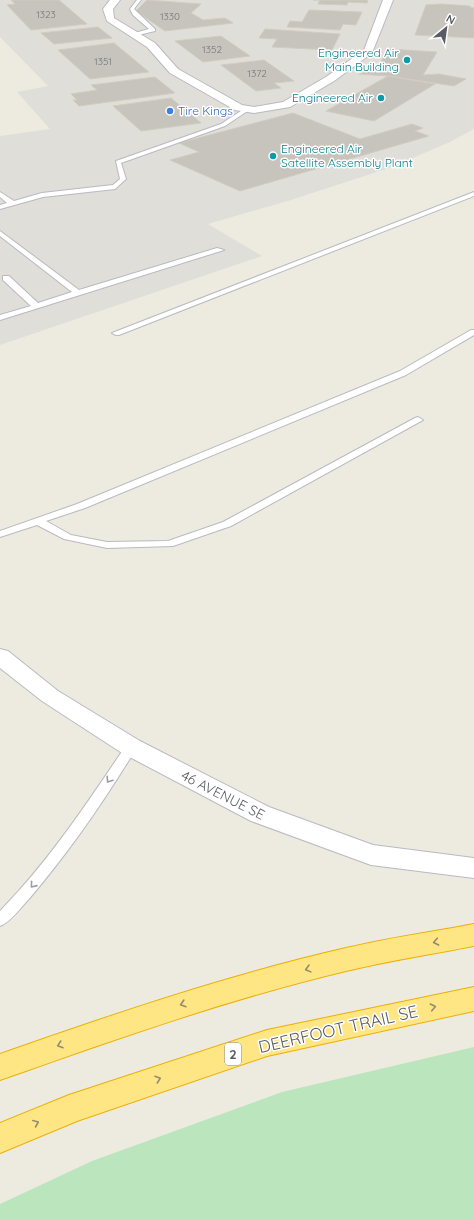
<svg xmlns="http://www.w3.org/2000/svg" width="474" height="1219" viewBox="0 0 474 1219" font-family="Quicksand,sans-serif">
  <rect width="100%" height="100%" fill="#edebe0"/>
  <!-- industrial -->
  <polygon fill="#e0ded8" points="0,0 474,0 474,129 450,142 389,168 291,200 208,224 262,256 0,345 0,136 50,129 17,92 48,86 0,37"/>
  <!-- green -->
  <polygon fill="#bbe6bd" points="474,1047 474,1219 0,1219 0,1204 92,1161 282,1092"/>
  <!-- building -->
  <g fill="#c7c4bd" stroke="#d1ccbe">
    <polygon points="11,0 59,0 87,24 31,30 7,5 15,4"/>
    <polygon points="147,0 201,4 191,13 203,20 225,18 233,23 165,31 136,11"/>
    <polygon points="313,0 368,0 367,3 348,2 347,5 318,4 320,0"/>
    <polygon points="441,4 470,6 470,7 474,8 474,38 415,35 426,5"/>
    <polygon points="309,10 362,12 356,25 343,24 340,30 287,27 290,21 302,22"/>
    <polygon points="98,27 112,38 54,44 41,33"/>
    <polygon points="265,29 340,34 332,50 272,47 277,39 259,38"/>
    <polygon points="221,36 250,56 203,62 175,41"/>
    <polygon points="114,43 149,72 90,79 58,50"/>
    <polygon points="388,49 437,52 423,75 439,74 466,79 454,86 388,76 359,74 377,69"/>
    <polygon points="264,60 294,81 274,83 281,88 256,91 221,65"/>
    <polygon points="388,76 435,84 374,121 326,111"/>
    <polygon points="155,77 175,93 79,106 73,100 77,100 71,94 97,90 91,85"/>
    <polygon points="171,98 201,123 141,131 113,106"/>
    <polygon points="293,113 360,139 412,124 423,128 415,131 429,136 240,191 170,160 199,152 179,143"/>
  </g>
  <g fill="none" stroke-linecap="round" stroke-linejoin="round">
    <defs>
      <g id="service">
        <polygon points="137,0 141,0 134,9 155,29 155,31 134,36 131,34 149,29 133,15 130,9"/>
        <polygon points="247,107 249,108 249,110 225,126 121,163 126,179 115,189 43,197 0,209 0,205 7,203 0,197 0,192 14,201 42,193 113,185 120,179 116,161 221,124"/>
        <polygon points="474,192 474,196 119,335 116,335 112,333"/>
        <polygon points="0,231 79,290 217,248 224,250 0,320 0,315 31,306 3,280 3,276 9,276 38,303 72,292 0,236"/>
        <polygon points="471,330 474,330 474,335 406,375 85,508 46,521 71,535 107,542 168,541 223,522 415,418 418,417 423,420 231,526 173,546 107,548 64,539 37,525 0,537 0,531 77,504 400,371"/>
        <path d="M131 743 135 744 137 747C105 800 69 852 29 899 21 907 11 922 0 926V911C49 861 88 802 127 744Z"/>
      </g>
      <polygon id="minor" points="110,0 120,0 113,9 114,18 155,43 178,69 242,105 254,107 283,102 326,77 364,50 383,0 393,0 372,53 334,81 290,107 254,113 235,110 170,73 147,47 107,21 103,9"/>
      <polygon id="tertiary" points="0,649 8,651 58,691 140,741 269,807 373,845 474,858 474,878 371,865 251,821 122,753 42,701 0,668"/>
      <g id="motorway">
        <path d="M474 924V946C432 954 388 961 346 971 228 999 114 1040 0 1080V1054C114 1014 228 975 346 948 388 938 432 932 474 924Z"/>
        <polygon points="474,987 474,1011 267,1056 77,1121 0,1153 0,1123 69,1095 267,1030"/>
      </g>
    </defs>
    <!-- service casing -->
    <use href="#service" stroke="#b8bac0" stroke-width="2"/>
    <!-- minor casing -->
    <use href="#minor" stroke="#b8bac0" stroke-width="2"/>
    <!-- tertiary casing -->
    <use href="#tertiary" stroke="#b8bac0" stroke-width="2"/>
    <!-- motorway casing -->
    <use href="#motorway" stroke="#edaf00" stroke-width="2"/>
    <!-- service -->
    <use href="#service" fill="#fff" fill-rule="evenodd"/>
    <!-- minor -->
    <use href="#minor" fill="#fff" fill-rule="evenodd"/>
    <!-- tertiary -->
    <use href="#tertiary" fill="#fff" fill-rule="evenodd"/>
    <!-- motorway -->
    <use href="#motorway" fill="#ffe685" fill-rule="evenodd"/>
  </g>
  <!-- one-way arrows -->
  <defs><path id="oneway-chevron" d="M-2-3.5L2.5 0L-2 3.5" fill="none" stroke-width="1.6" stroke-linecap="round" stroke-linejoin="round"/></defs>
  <g stroke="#9b9da1">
    <use href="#oneway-chevron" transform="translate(109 780) rotate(124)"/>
    <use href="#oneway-chevron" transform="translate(33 885) rotate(129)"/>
  </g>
  <g stroke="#938c6e">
    <use href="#oneway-chevron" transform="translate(436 942) rotate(169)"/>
    <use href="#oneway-chevron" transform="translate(308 969) rotate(165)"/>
    <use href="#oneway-chevron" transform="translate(183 1004) rotate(163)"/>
    <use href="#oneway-chevron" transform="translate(433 1007) rotate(-12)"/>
    <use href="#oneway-chevron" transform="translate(60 1045) rotate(161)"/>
    <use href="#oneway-chevron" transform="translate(158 1079) rotate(-19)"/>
    <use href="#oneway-chevron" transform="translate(36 1123) rotate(-23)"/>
  </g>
  <!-- markers -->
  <g fill="#0f9aa8" stroke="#fff" stroke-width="1.5">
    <circle cx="407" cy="60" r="4"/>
    <circle cx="381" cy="98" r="4"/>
    <circle cx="273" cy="156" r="4"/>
  </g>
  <circle fill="#3f7fe0" stroke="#fff" stroke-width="1.5" cx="170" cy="111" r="4"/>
  <g text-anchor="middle" stroke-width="3" stroke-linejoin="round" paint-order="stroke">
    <!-- far-number labels -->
    <g font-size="10" fill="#747679">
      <text x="46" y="18">1323</text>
      <text x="170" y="20">1330</text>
      <text x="212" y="53">1352</text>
      <text x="103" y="65">1351</text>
      <text x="257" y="77">1372</text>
    </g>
    <!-- far-culture labels -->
    <g font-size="12" fill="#0d838f" stroke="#fff" text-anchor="end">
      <text x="399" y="57">Engineered Air<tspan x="399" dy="14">Main Building</tspan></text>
      <text x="373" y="102">Engineered Air</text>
      <text x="281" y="153" text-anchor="start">Engineered Air<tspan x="281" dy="14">Satellite Assembly Plant</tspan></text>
    </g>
    <!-- far-shop labels -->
    <g font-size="12" fill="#366cbe" stroke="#fff" text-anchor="start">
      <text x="178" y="115">Tire Kings</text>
    </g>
    <!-- shield labels -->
    <rect fill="#fff" stroke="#8b8d91" stroke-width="1" x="225" y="1043" width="16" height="22" rx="3"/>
    <g font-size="13" font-weight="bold" fill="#595c62">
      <text x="233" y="1059">2</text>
    </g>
    <!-- street labels -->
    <g font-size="14" fill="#595c62" stroke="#fff">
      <text transform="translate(223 795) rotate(27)" y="5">46 AVENUE SE</text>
    </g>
    <!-- near-street labels -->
    <g font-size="17" fill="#595c62" stroke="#fff">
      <text transform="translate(338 1029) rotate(-13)" y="6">DEERFOOT TRAIL SE</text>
    </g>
  </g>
  <!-- north arrow -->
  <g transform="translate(446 28) rotate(29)" stroke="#ffffff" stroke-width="3" paint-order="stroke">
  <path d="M0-3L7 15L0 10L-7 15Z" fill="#595c62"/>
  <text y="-6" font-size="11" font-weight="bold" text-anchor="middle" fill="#595c62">N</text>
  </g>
</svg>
